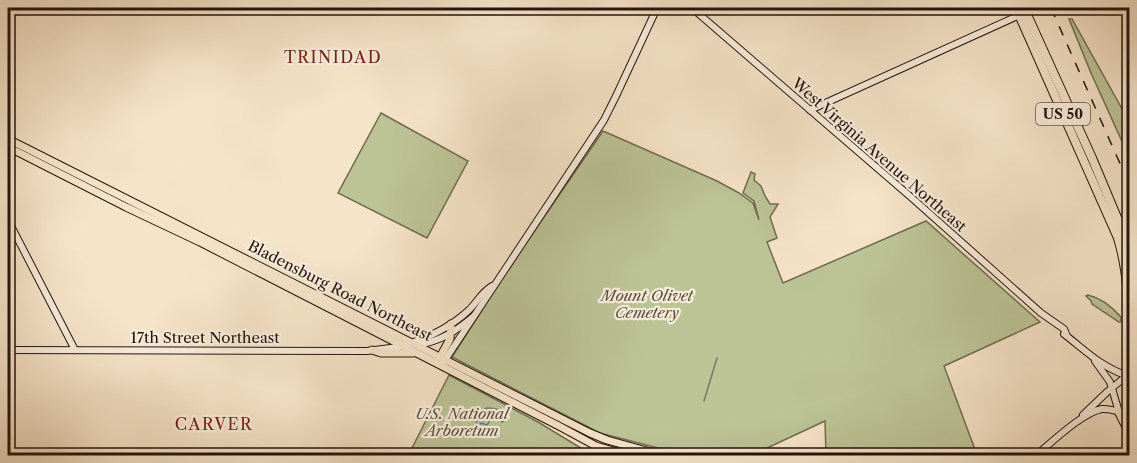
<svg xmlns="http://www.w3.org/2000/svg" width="1137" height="463" viewBox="0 0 1137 463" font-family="'Libre Caslon Text',serif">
  <rect width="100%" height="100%" fill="#f6e4c9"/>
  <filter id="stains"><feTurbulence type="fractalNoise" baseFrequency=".00333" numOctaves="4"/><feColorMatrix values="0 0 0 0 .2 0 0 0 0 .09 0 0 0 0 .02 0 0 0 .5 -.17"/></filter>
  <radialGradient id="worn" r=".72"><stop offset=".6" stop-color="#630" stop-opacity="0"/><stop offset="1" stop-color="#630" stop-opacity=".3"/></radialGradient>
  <!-- green -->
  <g fill="#bcc496" stroke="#6f6c52" stroke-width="1.5">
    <polygon points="1069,19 1072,19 1121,107 1129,125 1129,157 1091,73"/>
    <polygon points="381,113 468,161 427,238 338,193"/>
    <polygon points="603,131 717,181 739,193 753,203 759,220 754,201 743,193 751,172 755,174 754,180 761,186 765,196 770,204 778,204 770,217 777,238 767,242 783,283 926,221 1040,322 944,366 977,455 826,455 825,421 752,455 685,455 600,433 452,357 507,271"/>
    <path d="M1088 295C1101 298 1113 308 1121 317V322H1119L1092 304 1091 301 1086 296Z"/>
    <polygon points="449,375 538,422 584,450 600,455 408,456"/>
  </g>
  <!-- water -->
  <path fill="#9ebebc" stroke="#6c7a76" stroke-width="1.5" d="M487 408C496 408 504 410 508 419L502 422 497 417 493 416 491 417 488 424 486 425 481 423 477 428 478 425 473 417V414Z"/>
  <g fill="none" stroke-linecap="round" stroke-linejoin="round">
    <!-- stream -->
    <polyline stroke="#6c7a76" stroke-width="1.5" points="704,401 717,358"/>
    <defs>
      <g id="secondary">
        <polyline points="692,8 912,198 1041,313 1064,329 1067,336"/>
        <polyline points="810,110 1022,14"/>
        <polyline points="8,220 75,350"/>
        <path d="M1064 334C1086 351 1101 367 1128 376"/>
        <path d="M411 343C432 336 452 326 469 310 477 302 482 292 492 286"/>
        <path d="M416 345C440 342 456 331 474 316"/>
        <polyline points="8,350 367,351 406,346"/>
        <polyline points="1095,361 1110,382 1119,412"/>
        <polyline points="443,363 604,120 616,96 657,8"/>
        <polyline points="1083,415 1107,392 1124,378 1129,376"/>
        <path d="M1035 456C1051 443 1083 412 1102 409 1111 408 1120 413 1130 414"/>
      </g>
      <g id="primary">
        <polyline points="8,139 590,433 607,440 665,456"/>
        <polyline points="8,147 126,207 200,242 559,426 596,446 631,456"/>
        <polyline points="372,350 381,353 413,353"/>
        <polyline points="439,359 450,339 451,324"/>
      </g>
      <g id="highway">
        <path d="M1016 8 1118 238C1130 278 1129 319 1130 360"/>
        <polyline points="1024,8 1092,158 1123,232 1130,251"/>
        <polyline points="1119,412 1130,434"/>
      </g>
    </defs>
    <!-- secondary casing -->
    <use href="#secondary" stroke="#22130d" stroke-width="8"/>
    <!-- primary casing -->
    <use href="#primary" stroke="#22130d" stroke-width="9"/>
    <!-- highway casing -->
    <use href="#highway" stroke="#22130d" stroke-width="10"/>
    <!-- secondary -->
    <use href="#secondary" stroke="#f9eddc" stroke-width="6"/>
    <!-- primary -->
    <use href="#primary" stroke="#f6e4c9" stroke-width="7"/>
    <!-- highway -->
    <use href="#highway" stroke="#f6e4c9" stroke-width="8"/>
    <!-- rail -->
    <polyline stroke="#22130d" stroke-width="1.5" stroke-dasharray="10 10" stroke-linecap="butt" points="1051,8 1130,186"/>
  </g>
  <g text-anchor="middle" stroke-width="4.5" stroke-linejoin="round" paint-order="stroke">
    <!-- shield labels -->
    <rect fill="#f9eddc" stroke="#62544b" stroke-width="1.5" x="1036" y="103" width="54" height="22" rx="4.5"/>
    <g font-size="14" font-weight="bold" fill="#22130d">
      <text x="1063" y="119">US 50</text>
    </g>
    <!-- street labels -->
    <g font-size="15" fill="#22130d" stroke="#f9eddc">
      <text transform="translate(879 155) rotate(41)" y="5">West Virginia Avenue Northeast</text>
      <text transform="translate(340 291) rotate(27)" y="5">Bladensburg Road Northeast</text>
      <text x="205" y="343">17th Street Northeast</text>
    </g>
    <!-- park labels -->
    <g font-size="15" font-style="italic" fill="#58513d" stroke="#f9eddc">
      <text x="647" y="301">Mount Olivet<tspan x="647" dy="17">Cemetery</tspan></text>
      <text x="462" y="419">U.S. National<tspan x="462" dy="17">Arboretum</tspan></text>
    </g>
    <!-- neighbourhood labels -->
    <g font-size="16" letter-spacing="1.5" fill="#7a1f14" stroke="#f9eddc">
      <text x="333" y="63">TRINIDAD</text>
      <text x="214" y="430">CARVER</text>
    </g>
  </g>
  <!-- margin -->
  <rect width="1137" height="463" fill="none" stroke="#f6e4c9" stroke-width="30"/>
  <rect x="9" y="9" width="1119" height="445" fill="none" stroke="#22130d" stroke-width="3"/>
  <rect x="15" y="15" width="1107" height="433" fill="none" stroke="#22130d" stroke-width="1.5"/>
  <rect width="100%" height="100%" filter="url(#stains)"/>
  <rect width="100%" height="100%" fill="url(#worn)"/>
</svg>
